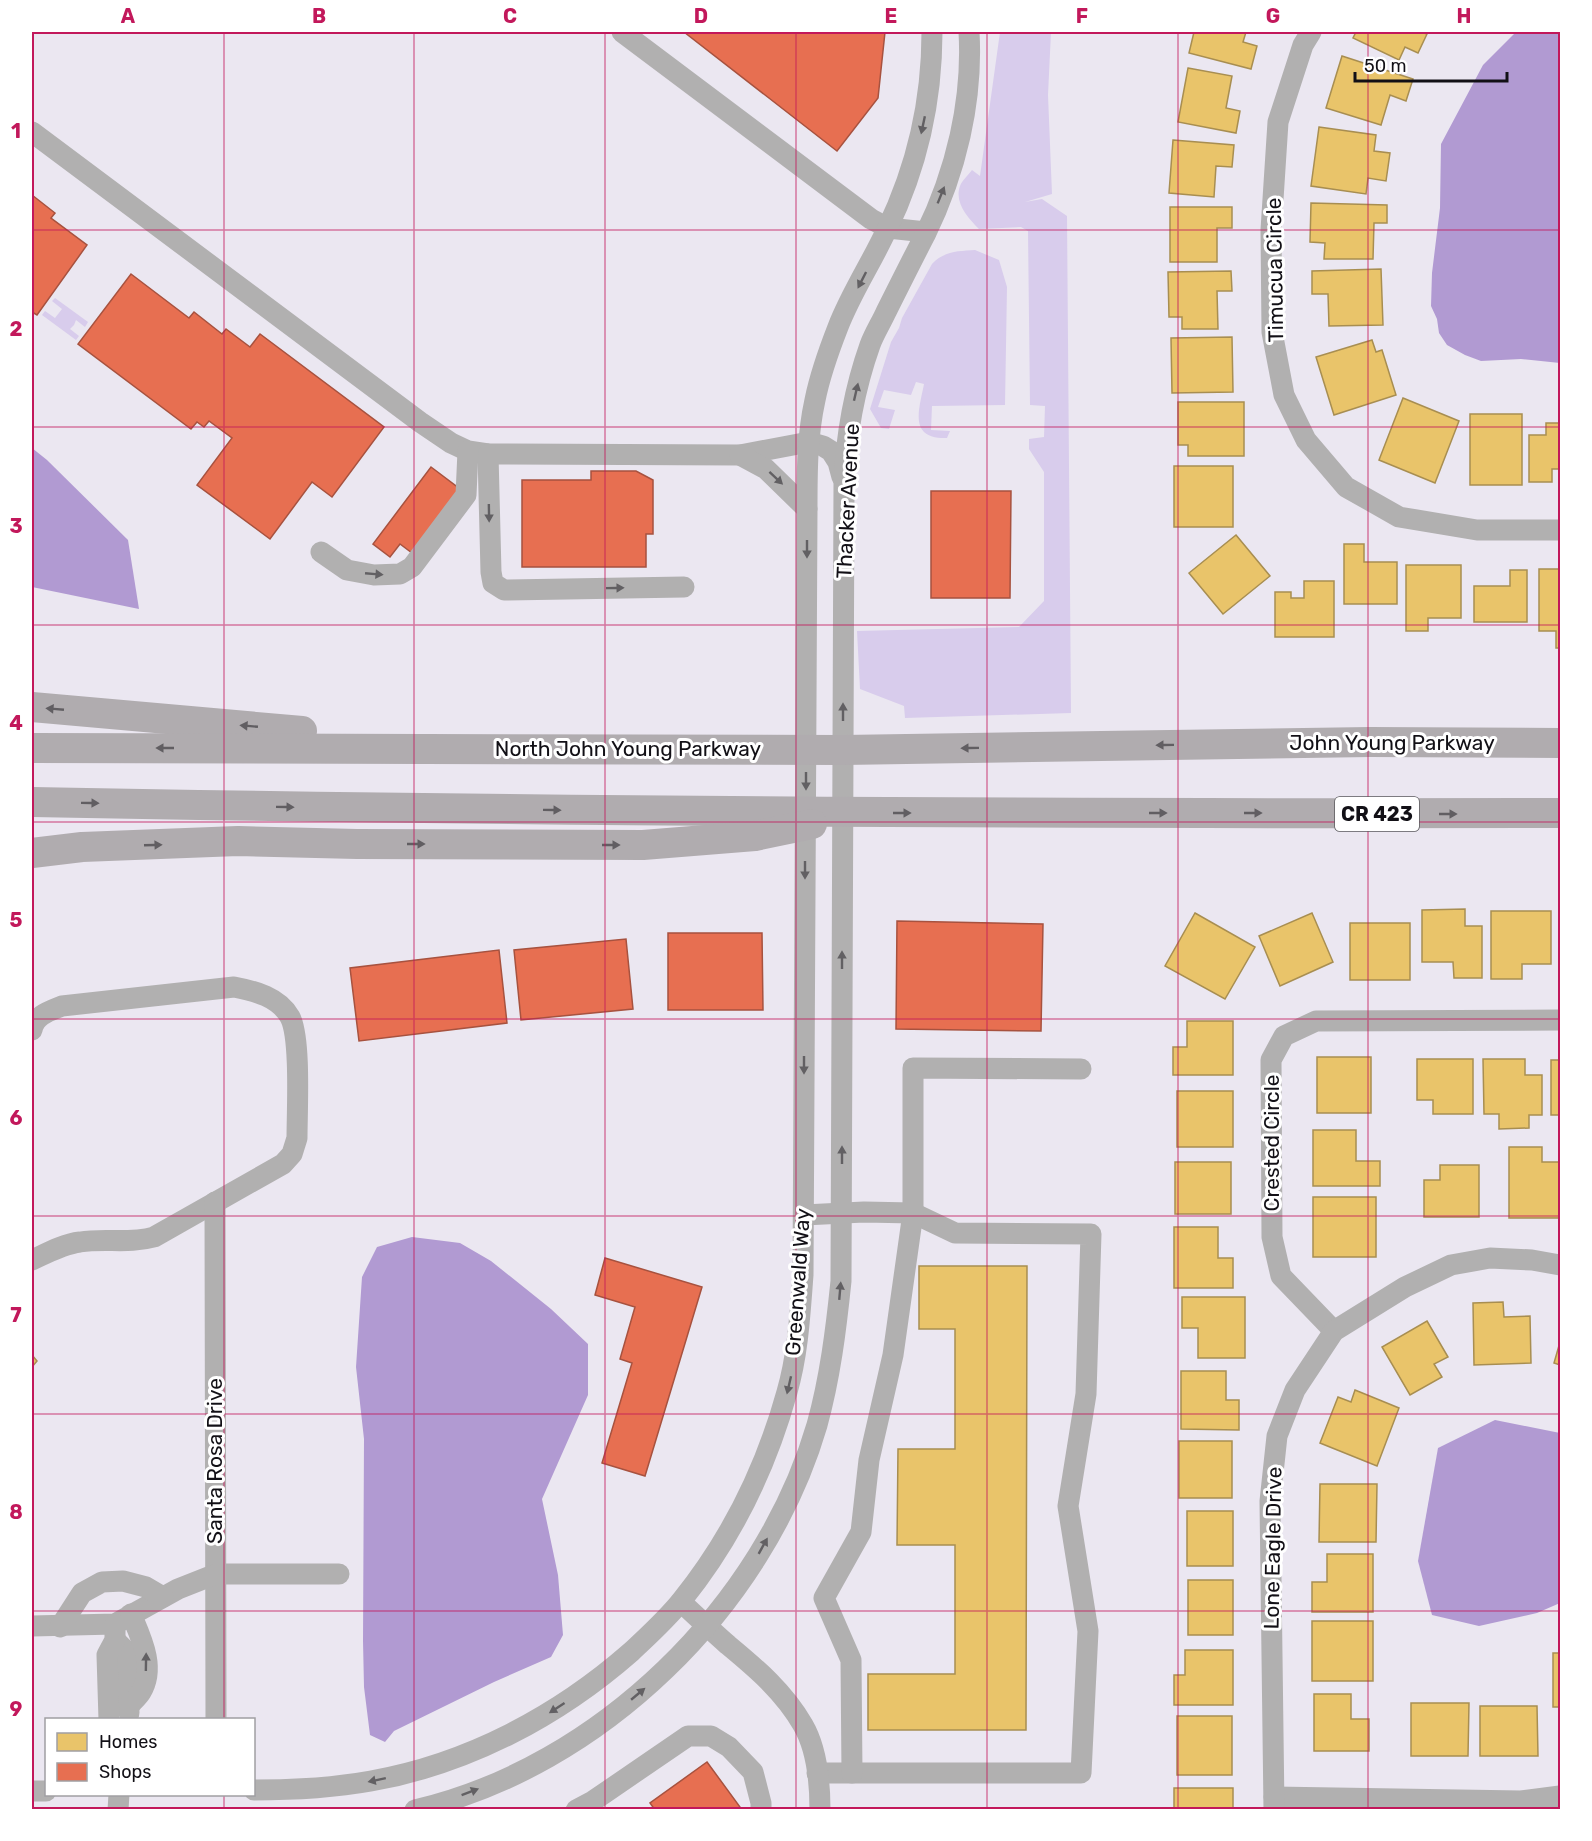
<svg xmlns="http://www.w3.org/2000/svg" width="1592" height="1841" viewBox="0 0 1592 1841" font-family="Rubik,sans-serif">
  <rect width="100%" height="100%" fill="#ebe7f1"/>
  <!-- green -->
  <g fill="#d8ccec">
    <path d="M1000 32H1051L1048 95 1052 194 1025 202 1042 199 1067 216 1071 713 905 718 904 706 860 689 857 631 1019 627 1044 601V472L1029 449V439L1044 437 1045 406 1030 405 1028 231 1021 227 979 229C968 218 954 203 960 186 962 181 968 175 972 170L980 176Z"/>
    <path d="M975 250 999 260 1007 287 1005 405 932 406 931 430 950 431 947 438C908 439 919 410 924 384L916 382 911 395 884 390 878 407 895 410 889 429 881 428 870 409 891 342 899 328 902 318 932 264C944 251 959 251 975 250Z"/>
    <polygon points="55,298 88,322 85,327 76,320 74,325 70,329 79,336 76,340 42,315 45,311 55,318 62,309 52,301"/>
  </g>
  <!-- water -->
  <g fill="#b19ad2">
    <polygon points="1516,32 1560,32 1560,363 1521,359 1481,361 1465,355 1447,345 1439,333 1437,319 1431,306 1432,273 1440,208 1441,144 1483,65"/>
    <polygon points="32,448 47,460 128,540 139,609 32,587"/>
    <polygon points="412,1237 460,1243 491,1261 551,1309 588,1344 588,1395 542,1499 558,1575 563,1635 551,1657 494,1682 394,1731 385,1742 370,1735 364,1687 363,1641 364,1439 356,1367 362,1277 377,1247"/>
    <polygon points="1495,1420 1560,1433 1560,1603 1537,1613 1479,1626 1432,1615 1418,1561 1438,1448"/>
  </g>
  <!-- homes -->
  <g fill="#e9c46a" stroke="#a88e51" stroke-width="1.5">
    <polygon points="1194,32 1246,32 1243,42 1257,46 1251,69 1189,53"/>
    <polygon points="1356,32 1421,32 1427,34 1418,53 1405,47 1399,60 1353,38"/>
    <polygon points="1342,56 1413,79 1406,101 1390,95 1381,125 1326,108"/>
    <polygon points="1188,68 1232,76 1226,108 1240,111 1236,133 1178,122"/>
    <polygon points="1319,127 1376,135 1374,151 1390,153 1386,181 1368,178 1366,194 1311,186"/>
    <polygon points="1173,140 1234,145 1232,167 1216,166 1214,197 1169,193"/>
    <polygon points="1311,203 1387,205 1387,223 1374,223 1373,259 1324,259 1325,243 1310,242"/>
    <polygon points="1170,207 1232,207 1232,228 1217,228 1217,262 1170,262"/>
    <polygon points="1381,269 1383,325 1329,326 1328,294 1312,294 1312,271"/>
    <polygon points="1231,271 1232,291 1217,291 1218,329 1182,329 1182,317 1169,317 1168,272"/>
    <polygon points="1232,337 1233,392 1172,393 1171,338"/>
    <polygon points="1372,340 1376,352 1382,350 1396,395 1334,415 1316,357"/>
    <polygon points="1403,398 1459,421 1435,483 1379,460"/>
    <polygon points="1178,402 1244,402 1244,456 1188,456 1188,445 1178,445"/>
    <rect x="1470" y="414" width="52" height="71"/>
    <polygon points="1546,423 1560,423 1560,469 1552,469 1552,482 1529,482 1529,435 1546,435"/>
    <rect x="1174" y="466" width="59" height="61"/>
    <polygon points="1236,535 1270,576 1223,614 1189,573"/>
    <polygon points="1344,544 1364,544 1364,562 1397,562 1397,604 1344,604"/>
    <polygon points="1406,565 1461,565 1461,618 1428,618 1428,631 1406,631"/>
    <polygon points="1539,569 1560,569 1560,648 1556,648 1556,631 1539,631"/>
    <polygon points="1510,570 1527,570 1527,622 1474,622 1474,586 1510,586"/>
    <polygon points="1304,581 1334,581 1334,637 1275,637 1275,592 1291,592 1291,598 1304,598"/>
    <polygon points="1465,909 1465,926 1482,926 1482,978 1454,978 1453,962 1422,962 1422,910"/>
    <polygon points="1491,911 1551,911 1551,964 1522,964 1522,979 1491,979"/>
    <polygon points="1195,913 1255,947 1225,999 1165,966"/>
    <polygon points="1312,913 1333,962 1280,986 1259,936"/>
    <rect x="1350" y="923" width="60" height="57"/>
    <polygon points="1187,1021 1233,1021 1233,1075 1173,1075 1173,1047 1187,1047"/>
    <rect x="1317" y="1057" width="54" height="56"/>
    <polygon points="1417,1059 1473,1059 1473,1114 1433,1114 1433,1100 1417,1100"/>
    <polygon points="1483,1059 1525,1059 1525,1075 1542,1075 1542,1115 1529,1115 1529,1128 1499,1129 1499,1114 1484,1114"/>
    <rect x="1551" y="1060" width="9" height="55"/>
    <rect x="1177" y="1091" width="56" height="56"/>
    <polygon points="1313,1130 1356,1130 1356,1161 1380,1161 1380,1186 1313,1186"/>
    <polygon points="1509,1147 1542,1147 1542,1162 1560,1162 1560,1218 1509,1218"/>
    <rect x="1175" y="1162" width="56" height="52"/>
    <polygon points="1440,1165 1479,1165 1479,1217 1424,1217 1424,1180 1440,1180"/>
    <rect x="1313" y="1197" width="63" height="60"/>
    <polygon points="1174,1227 1218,1227 1218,1258 1233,1258 1233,1288 1174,1288"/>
    <polygon points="919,1266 1027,1266 1026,1730 868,1730 868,1674 955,1674 955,1545 897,1545 898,1449 955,1449 955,1329 919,1329"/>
    <polygon points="1182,1297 1245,1297 1245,1358 1198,1358 1198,1328 1182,1328"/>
    <polygon points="1503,1302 1504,1317 1530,1316 1531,1363 1474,1365 1473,1303"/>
    <polygon points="1427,1321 1448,1357 1434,1364 1442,1377 1410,1395 1382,1347"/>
    <polygon points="1560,1342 1560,1365 1554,1363"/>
    <polygon points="32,1355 37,1361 32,1367"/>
    <polygon points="1181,1371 1226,1371 1226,1400 1239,1400 1239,1430 1181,1429"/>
    <polygon points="1355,1390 1399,1408 1377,1466 1320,1443 1338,1397 1351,1402"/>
    <rect x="1179" y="1441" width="53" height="57"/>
    <polygon points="1320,1484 1377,1484 1376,1542 1319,1542"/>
    <rect x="1187" y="1511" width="46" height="55"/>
    <polygon points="1327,1554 1373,1554 1373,1612 1312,1612 1312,1582 1327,1582"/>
    <rect x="1188" y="1580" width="45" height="55"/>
    <rect x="1312" y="1621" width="61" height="60"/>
    <polygon points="1185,1650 1233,1650 1233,1705 1174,1705 1174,1675 1185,1675"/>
    <rect x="1553" y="1653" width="7" height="54"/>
    <polygon points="1314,1694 1351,1694 1351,1719 1369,1719 1369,1751 1314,1751"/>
    <polygon points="1411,1703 1469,1703 1468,1756 1411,1756"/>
    <polygon points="1480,1706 1537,1706 1538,1756 1480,1756"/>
    <rect x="1177" y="1716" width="55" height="59"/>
    <rect x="1174" y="1788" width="59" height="22"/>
  </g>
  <!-- shops -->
  <g fill="#e76f51" stroke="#a7523f" stroke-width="1.5">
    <polygon points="684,32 885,32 878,98 837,151"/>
    <polygon points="32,195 55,213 51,218 87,245 37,315 32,312"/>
    <polygon points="131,274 189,318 194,312 222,334 226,329 250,347 260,334 384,427 332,497 312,482 270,539 197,485 232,438 209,421 204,427 197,422 191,429 78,344"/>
    <polygon points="431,467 460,489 412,553 400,544 390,557 373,544"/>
    <polygon points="591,471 636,471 653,480 653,534 646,534 646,567 522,567 522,480 591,480"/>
    <polygon points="931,491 1011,491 1010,598 931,598"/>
    <polygon points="897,921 1043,924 1041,1031 896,1029"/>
    <polygon points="668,933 762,933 763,1010 668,1010"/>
    <polygon points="626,939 633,1009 521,1020 514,950"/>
    <polygon points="499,950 507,1023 359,1041 350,968"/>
    <polygon points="605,1258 702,1287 645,1476 602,1463 632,1363 620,1359 635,1307 595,1295"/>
    <polygon points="707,1762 740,1807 736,1810 655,1810 650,1803"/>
  </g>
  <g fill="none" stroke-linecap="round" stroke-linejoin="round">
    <!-- minor -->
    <g stroke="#b1b0b0" stroke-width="21">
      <polyline points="622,32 871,219 888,228 926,232"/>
      <polyline points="1311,32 1303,45 1278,122 1271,230 1272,332 1284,395 1306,440 1346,487 1399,517 1477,530 1560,530"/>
      <polyline points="32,132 420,422 451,443 468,451 488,454 740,455 809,442 823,446 831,451 838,462 842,477"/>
      <polyline points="488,454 491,572 493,583 504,590 684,587"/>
      <polyline points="740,455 766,469 807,509"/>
      <polyline points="321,552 347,570 374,575 400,574 412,567 466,495 468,451"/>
      <path d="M32 1030C35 1015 50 1011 62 1006L234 987C255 991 279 997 290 1017 301 1038 297 1111 297 1138L292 1154 283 1164 154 1237C129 1244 105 1238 80 1242 63 1244 47 1253 32 1260"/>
      <polyline points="215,1202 216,1720"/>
      <polyline points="804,1215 864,1212 913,1213 955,1233 1091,1234 1086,1394 1068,1506 1088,1631 1081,1773 817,1773"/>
      <polyline points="1334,1331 1281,1276 1272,1237 1271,1060 1284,1036 1316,1021 1560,1020"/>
      <path d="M681 1602C696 1616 712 1631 728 1645 757 1669 784 1692 803 1725 817 1749 820 1782 820 1810"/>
      <polyline points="32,1626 115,1624 178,1589 216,1574 339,1574"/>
      <polyline points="60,1627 82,1593 102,1582 123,1581 146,1587 163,1597"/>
      <polyline points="115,1640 126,1651 129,1713"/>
      <path d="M128 1707C132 1702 138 1697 141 1692 156 1667 141 1638 131 1614"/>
      <polyline points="109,1720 107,1655 115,1640 115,1624"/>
      <polyline points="852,1773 851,1660 824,1598 861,1532 869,1460 893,1355 913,1213 913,1068 1081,1069"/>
      <path d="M254 1790C293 1790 332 1788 371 1781 468 1764 558 1716 631 1652 648 1636 667 1619 682 1600 731 1539 766 1468 787 1392 798 1354 800 1314 803 1275L807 509C807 473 807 436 815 400 820 375 829 350 838 327 851 293 872 262 887 229 917 167 932 100 932 32"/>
      <polyline points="32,1791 46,1791"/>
      <polyline points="1274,1797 1521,1801 1560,1796"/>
      <polyline points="118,1810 119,1794"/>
      <path d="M415 1810C600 1767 764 1606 817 1425 830 1378 836 1330 841 1281L844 483C846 436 854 390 870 345 874 334 881 323 886 312 899 286 912 260 925 235 956 172 973 101 969 32"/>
      <polyline points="576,1810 593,1801 688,1736 711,1736 729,1747 753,1772 761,1803 761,1810"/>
      <polyline points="1274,1810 1270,1501 1277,1436 1295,1390 1334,1331 1405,1287 1451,1265 1490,1258 1532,1260 1560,1265"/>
    </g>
    <!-- highway -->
    <g stroke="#b0acaf" stroke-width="30">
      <polyline points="32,707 302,731"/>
      <polyline points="32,748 843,750 1370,742 1560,743"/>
      <path d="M32 802C541 812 1051 814 1560 813"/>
      <polyline points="32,853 82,847 238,841 357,844 643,845 755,836 812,824"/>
    </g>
  </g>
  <!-- one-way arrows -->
  <defs><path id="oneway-solid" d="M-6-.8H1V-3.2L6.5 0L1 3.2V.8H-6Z" transform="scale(1.5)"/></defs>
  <g fill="#626063">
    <use href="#oneway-solid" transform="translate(923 125) rotate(102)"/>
    <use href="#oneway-solid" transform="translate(941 195) rotate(-68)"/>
    <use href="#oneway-solid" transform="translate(862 280) rotate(117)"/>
    <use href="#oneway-solid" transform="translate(856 392) rotate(-77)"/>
    <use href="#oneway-solid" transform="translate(776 478) rotate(43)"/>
    <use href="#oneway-solid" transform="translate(489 513) rotate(89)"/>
    <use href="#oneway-solid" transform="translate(807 549) rotate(90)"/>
    <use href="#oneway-solid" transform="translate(374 574) rotate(5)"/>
    <use href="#oneway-solid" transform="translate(615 588) rotate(-1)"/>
    <use href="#oneway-solid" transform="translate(843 712) rotate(-90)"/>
    <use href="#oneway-solid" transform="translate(806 781) rotate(90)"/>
    <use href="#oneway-solid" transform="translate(805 870) rotate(90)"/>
    <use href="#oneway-solid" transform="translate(842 960) rotate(-90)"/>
    <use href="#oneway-solid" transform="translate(804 1065) rotate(90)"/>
    <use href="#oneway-solid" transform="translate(842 1155) rotate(-90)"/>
    <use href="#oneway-solid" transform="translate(840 1291) rotate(-85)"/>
    <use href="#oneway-solid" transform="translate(789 1385) rotate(103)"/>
    <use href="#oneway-solid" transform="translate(763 1546) rotate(-61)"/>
    <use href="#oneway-solid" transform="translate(146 1662) rotate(-89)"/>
    <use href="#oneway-solid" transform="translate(638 1694) rotate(-40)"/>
    <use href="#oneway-solid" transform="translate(557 1708) rotate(147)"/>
    <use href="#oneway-solid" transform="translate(377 1780) rotate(168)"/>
    <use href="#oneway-solid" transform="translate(470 1792) rotate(-21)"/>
  </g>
  <g fill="#615e62">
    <use href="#oneway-solid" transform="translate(55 709) rotate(-175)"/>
    <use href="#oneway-solid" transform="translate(249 726) rotate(-175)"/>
    <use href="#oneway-solid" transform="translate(1165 745) rotate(179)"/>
    <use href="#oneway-solid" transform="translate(165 748) rotate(-180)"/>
    <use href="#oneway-solid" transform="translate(970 748) rotate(179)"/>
    <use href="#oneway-solid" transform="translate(90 803) rotate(1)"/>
    <use href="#oneway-solid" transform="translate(285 807) rotate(1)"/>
    <use href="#oneway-solid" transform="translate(552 810) rotate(1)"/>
    <use href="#oneway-solid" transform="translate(902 813)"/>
    <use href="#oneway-solid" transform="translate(1158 813)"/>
    <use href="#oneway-solid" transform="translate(1253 813)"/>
    <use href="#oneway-solid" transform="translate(1448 814)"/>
    <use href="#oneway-solid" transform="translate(416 844)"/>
    <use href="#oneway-solid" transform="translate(153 845) rotate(-2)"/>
    <use href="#oneway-solid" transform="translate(611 845)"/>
  </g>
  <!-- grid -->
  <path fill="none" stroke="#c2185b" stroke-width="1.5" stroke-opacity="0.55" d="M224 32V1720M414 32V1810M605 32V1810M796 32V1810M987 32V1810M1178 32V1810M1368 32V1810M32 230H1560M32 427H1560M32 625H1560M32 822H1560M32 1019H1560M32 1216H1560M32 1414H1560M32 1611H1560M224 1794V1810"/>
  <g text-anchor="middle" stroke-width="6" stroke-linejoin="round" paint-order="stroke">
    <!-- shield labels -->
    <rect fill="#fff" stroke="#59585c" stroke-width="1.5" x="1335" y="797" width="84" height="34" rx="4.5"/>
    <g font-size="20" font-weight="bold" fill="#121016">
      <text x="1377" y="821">CR 423</text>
    </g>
    <!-- street labels -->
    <g font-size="21" fill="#121016" stroke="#fff">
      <text transform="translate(1275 270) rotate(-91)" y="7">Timucua Circle</text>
      <text transform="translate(848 501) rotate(-87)" y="7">Thacker Avenue</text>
      <text x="1392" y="750">John Young Parkway</text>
      <text x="628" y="756">North John Young Parkway</text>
      <text transform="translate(1272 1143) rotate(-90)" y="7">Crested Circle</text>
      <text transform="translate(798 1282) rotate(-86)" y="7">Greenwald Way</text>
      <text transform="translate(215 1461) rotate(-90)" y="7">Santa Rosa Drive</text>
      <text transform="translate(1273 1548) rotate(-89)" y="7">Lone Eagle Drive</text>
    </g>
  </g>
  <!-- border -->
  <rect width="1592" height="1841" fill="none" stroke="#ffffff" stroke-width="66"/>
  <!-- legend -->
  <rect x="45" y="1718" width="210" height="78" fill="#ffffff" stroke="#a09fa2" stroke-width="1.5"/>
  <rect x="57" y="1733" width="30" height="18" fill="#e9c46a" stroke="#a09fa2" stroke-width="1.5"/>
  <text x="99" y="1748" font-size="18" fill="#121016">Homes</text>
  <rect x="57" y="1763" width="30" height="18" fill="#e76f51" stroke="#a09fa2" stroke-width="1.5"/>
  <text x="99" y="1778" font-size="18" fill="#121016">Shops</text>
  <!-- scale -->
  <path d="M1355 72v9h152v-9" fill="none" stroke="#121016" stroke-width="3"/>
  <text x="1364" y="72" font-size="18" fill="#121016" stroke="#ffffff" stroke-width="4.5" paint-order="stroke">50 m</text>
  <rect x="33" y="33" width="1526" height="1775" fill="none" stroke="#c2185b" stroke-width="2"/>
  <g font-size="20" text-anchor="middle" font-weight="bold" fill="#c2185b">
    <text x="128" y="23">A</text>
    <text x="319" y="23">B</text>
    <text x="510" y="23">C</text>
    <text x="701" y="23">D</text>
    <text x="891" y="23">E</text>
    <text x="1082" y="23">F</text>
    <text x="1273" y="23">G</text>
    <text x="1464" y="23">H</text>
    <text x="16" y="138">1</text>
    <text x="16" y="336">2</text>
    <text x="16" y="533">3</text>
    <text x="16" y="730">4</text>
    <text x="16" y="927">5</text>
    <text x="16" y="1125">6</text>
    <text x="16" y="1322">7</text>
    <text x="16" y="1519">8</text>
    <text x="16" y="1716">9</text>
  </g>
</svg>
